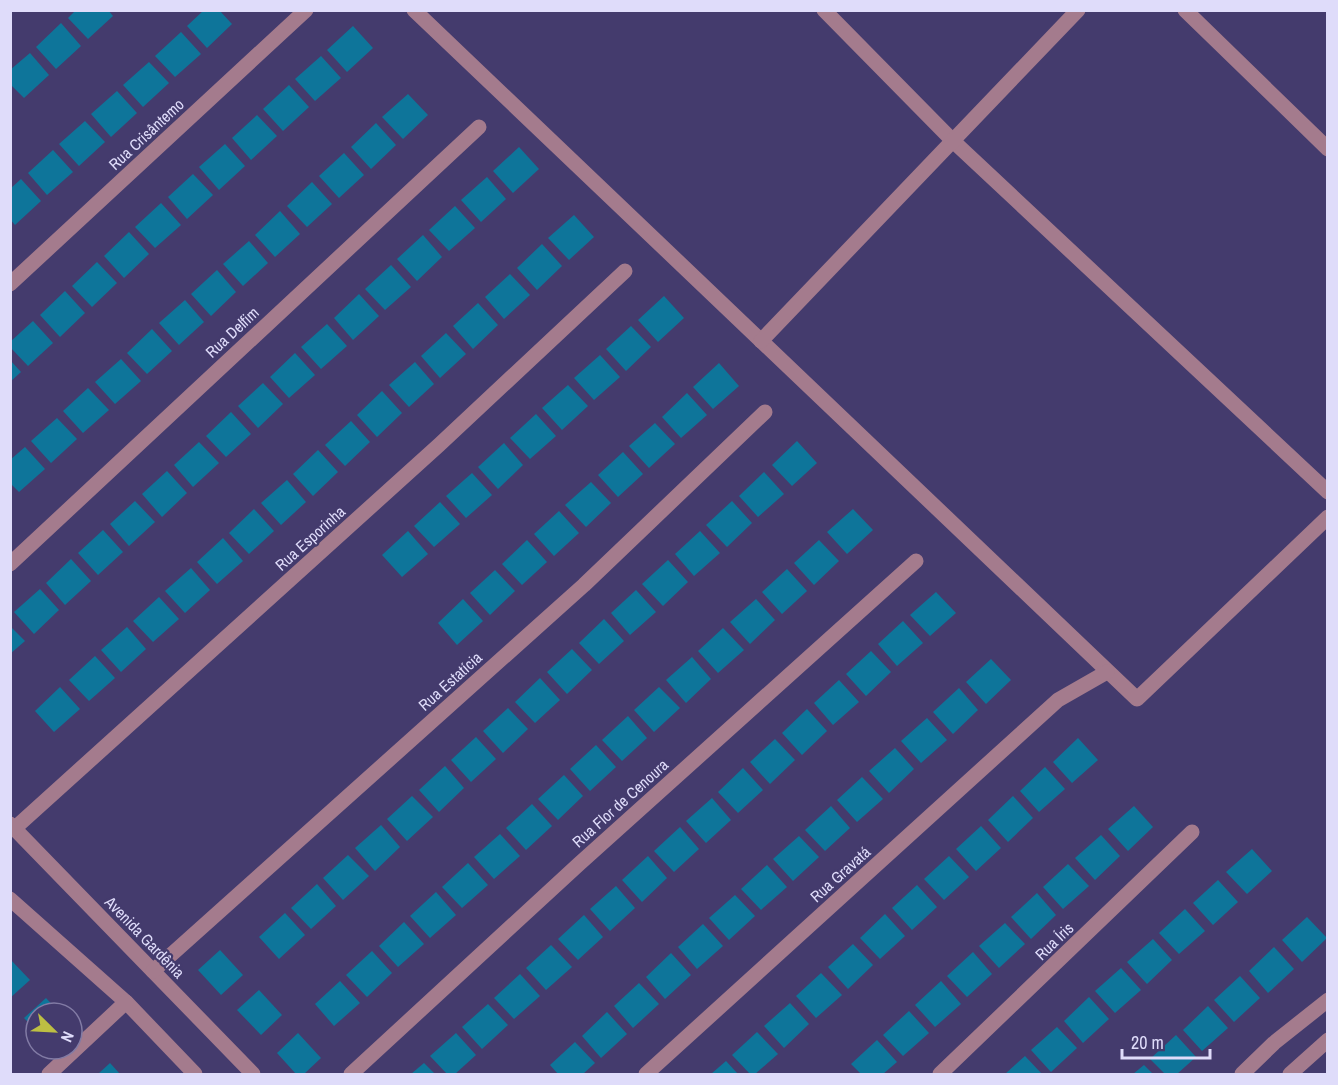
<svg xmlns="http://www.w3.org/2000/svg" width="1338" height="1085" viewBox="0 0 1338 1085" font-family="'Archivo Narrow',sans-serif">
  <rect width="100%" height="100%" fill="#443b6d"/>
  <!-- building -->
  <g fill="#0e759a">
    <polygon points="76,10 108,10 113,16 88,39 68,18"/>
    <polygon points="204,10 219,10 232,24 207,48 187,26"/>
    <polygon points="61,23 81,46 56,69 36,47"/>
    <polygon points="353,26 373,48 347,72 327,50"/>
    <polygon points="181,32 201,54 175,77 155,56"/>
    <polygon points="30,53 49,75 24,98 10,84 10,70"/>
    <polygon points="321,56 341,78 315,101 295,79"/>
    <polygon points="149,62 169,83 143,107 123,85"/>
    <polygon points="289,85 309,107 283,131 263,109"/>
    <polygon points="117,91 137,113 111,137 91,114"/>
    <polygon points="408,94 428,115 403,139 382,117"/>
    <polygon points="257,115 277,136 251,160 232,138"/>
    <polygon points="85,121 105,142 79,166 59,144"/>
    <polygon points="376,123 396,145 371,169 351,147"/>
    <polygon points="225,144 245,166 219,190 199,167"/>
    <polygon points="519,147 539,169 513,193 493,171"/>
    <polygon points="53,150 73,172 47,195 28,173"/>
    <polygon points="344,153 364,175 339,198 319,176"/>
    <polygon points="193,174 213,195 187,219 168,197"/>
    <polygon points="487,177 506,199 481,222 461,200"/>
    <polygon points="21,179 41,201 15,225 10,219 10,189"/>
    <polygon points="312,182 332,204 307,227 287,206"/>
    <polygon points="161,203 181,225 155,248 135,227"/>
    <polygon points="455,206 475,228 449,251 429,230"/>
    <polygon points="280,211 300,234 275,257 255,235"/>
    <polygon points="574,215 594,237 569,260 548,238"/>
    <polygon points="129,232 149,254 124,278 104,256"/>
    <polygon points="423,235 442,257 417,281 397,259"/>
    <polygon points="249,241 268,263 243,286 223,264"/>
    <polygon points="542,244 562,266 537,290 517,268"/>
    <polygon points="97,262 117,283 92,307 72,286"/>
    <polygon points="391,265 411,287 385,310 365,289"/>
    <polygon points="217,270 236,292 211,316 191,294"/>
    <polygon points="510,274 530,295 504,319 485,297"/>
    <polygon points="65,291 85,313 60,337 40,315"/>
    <polygon points="359,294 379,316 353,340 334,318"/>
    <polygon points="664,296 684,318 658,342 638,320"/>
    <polygon points="185,300 204,322 179,345 159,323"/>
    <polygon points="478,303 498,325 473,349 453,326"/>
    <polygon points="33,321 53,343 28,366 10,347 10,342"/>
    <polygon points="327,324 347,346 321,369 301,347"/>
    <polygon points="631,326 651,347 626,371 606,349"/>
    <polygon points="152,329 172,351 147,374 127,353"/>
    <polygon points="446,333 466,354 440,378 421,356"/>
    <polygon points="295,353 315,375 289,398 270,377"/>
    <polygon points="600,355 620,377 594,400 574,378"/>
    <polygon points="121,359 141,381 115,404 95,382"/>
    <polygon points="10,360 21,372 10,382"/>
    <polygon points="415,362 434,384 409,407 389,385"/>
    <polygon points="719,363 739,386 713,409 693,387"/>
    <polygon points="263,383 283,404 258,428 238,406"/>
    <polygon points="568,385 588,406 562,430 542,408"/>
    <polygon points="88,388 109,410 83,433 63,411"/>
    <polygon points="382,391 402,413 377,437 357,415"/>
    <polygon points="687,393 707,415 681,438 662,417"/>
    <polygon points="231,412 251,434 226,457 206,436"/>
    <polygon points="536,414 556,436 530,459 510,438"/>
    <polygon points="57,418 77,439 51,463 31,441"/>
    <polygon points="351,421 370,442 345,466 325,445"/>
    <polygon points="655,423 675,444 649,468 629,446"/>
    <polygon points="797,441 817,463 792,486 772,465"/>
    <polygon points="199,442 219,463 193,487 174,465"/>
    <polygon points="504,443 523,465 498,489 478,467"/>
    <polygon points="25,447 45,469 19,492 10,483 10,460"/>
    <polygon points="318,450 338,472 313,496 293,474"/>
    <polygon points="623,452 643,474 618,497 598,475"/>
    <polygon points="167,471 187,493 162,517 142,494"/>
    <polygon points="764,472 784,494 758,517 739,496"/>
    <polygon points="472,473 492,495 466,518 446,496"/>
    <polygon points="287,480 306,502 281,525 261,503"/>
    <polygon points="591,482 611,503 586,527 565,505"/>
    <polygon points="135,501 155,522 129,546 110,524"/>
    <polygon points="732,501 752,523 727,547 706,525"/>
    <polygon points="440,502 460,524 434,547 414,526"/>
    <polygon points="254,509 274,531 249,554 229,533"/>
    <polygon points="853,509 873,530 847,554 827,532"/>
    <polygon points="559,511 579,533 554,556 534,534"/>
    <polygon points="103,530 123,552 98,575 78,553"/>
    <polygon points="408,531 428,554 402,577 382,555"/>
    <polygon points="700,531 720,553 694,576 675,554"/>
    <polygon points="223,538 243,561 217,584 197,562"/>
    <polygon points="527,540 547,562 522,585 502,564"/>
    <polygon points="819,540 839,561 814,585 794,563"/>
    <polygon points="71,559 91,581 65,605 46,583"/>
    <polygon points="668,560 688,582 663,606 642,584"/>
    <polygon points="191,568 210,590 185,613 165,591"/>
    <polygon points="787,569 807,591 782,614 762,592"/>
    <polygon points="495,570 515,591 490,615 470,593"/>
    <polygon points="40,589 59,610 34,634 14,612"/>
    <polygon points="636,590 656,612 630,635 611,613"/>
    <polygon points="936,592 956,613 930,636 910,615"/>
    <polygon points="159,597 179,619 153,642 133,621"/>
    <polygon points="463,599 483,621 457,645 438,623"/>
    <polygon points="756,599 775,620 750,644 730,622"/>
    <polygon points="604,619 624,641 599,664 579,643"/>
    <polygon points="903,621 923,643 897,666 878,644"/>
    <polygon points="10,626 25,641 10,654"/>
    <polygon points="127,627 146,649 121,672 101,650"/>
    <polygon points="723,628 744,650 718,673 698,651"/>
    <polygon points="572,649 592,670 567,694 547,672"/>
    <polygon points="871,651 891,672 866,696 846,674"/>
    <polygon points="95,656 115,678 89,701 69,680"/>
    <polygon points="692,657 711,679 686,703 666,680"/>
    <polygon points="991,659 1011,680 986,704 966,682"/>
    <polygon points="540,678 560,700 535,723 515,702"/>
    <polygon points="839,680 859,702 833,725 814,703"/>
    <polygon points="60,687 80,709 54,732 35,711"/>
    <polygon points="659,687 680,708 654,732 634,710"/>
    <polygon points="959,688 978,710 953,734 933,712"/>
    <polygon points="508,708 528,729 503,753 483,731"/>
    <polygon points="807,709 827,731 802,755 782,733"/>
    <polygon points="628,716 647,738 622,761 602,740"/>
    <polygon points="927,718 947,740 921,763 901,741"/>
    <polygon points="476,737 496,759 471,782 451,760"/>
    <polygon points="1078,738 1098,760 1072,783 1053,762"/>
    <polygon points="775,739 795,760 770,784 750,762"/>
    <polygon points="596,745 616,767 590,791 570,769"/>
    <polygon points="895,748 914,769 889,793 869,771"/>
    <polygon points="445,766 464,788 439,812 419,790"/>
    <polygon points="1045,767 1065,789 1039,812 1020,791"/>
    <polygon points="743,768 763,790 738,813 718,792"/>
    <polygon points="564,775 583,796 558,820 538,799"/>
    <polygon points="862,777 883,799 857,822 837,800"/>
    <polygon points="412,796 433,817 407,841 387,819"/>
    <polygon points="1013,796 1033,818 1008,842 988,820"/>
    <polygon points="712,798 731,820 706,843 686,821"/>
    <polygon points="532,804 552,826 526,850 506,828"/>
    <polygon points="831,806 850,828 825,851 805,830"/>
    <polygon points="1134,806 1153,827 1128,851 1108,829"/>
    <polygon points="381,825 400,847 375,871 355,848"/>
    <polygon points="981,826 1001,848 976,871 956,849"/>
    <polygon points="680,827 699,849 674,872 654,851"/>
    <polygon points="500,834 520,856 494,879 474,857"/>
    <polygon points="1101,835 1120,856 1095,880 1075,858"/>
    <polygon points="799,836 819,857 793,881 773,859"/>
    <polygon points="1252,849 1272,871 1247,894 1226,872"/>
    <polygon points="348,855 369,876 343,900 323,878"/>
    <polygon points="648,856 667,878 642,902 622,880"/>
    <polygon points="949,856 969,877 944,900 924,879"/>
    <polygon points="468,863 488,885 462,908 442,887"/>
    <polygon points="1068,864 1089,886 1063,909 1043,887"/>
    <polygon points="767,865 787,887 761,910 741,889"/>
    <polygon points="1218,880 1238,902 1213,925 1193,903"/>
    <polygon points="317,884 336,906 311,929 291,908"/>
    <polygon points="917,885 937,907 912,930 892,908"/>
    <polygon points="616,886 635,908 610,931 590,909"/>
    <polygon points="436,892 456,915 430,938 410,916"/>
    <polygon points="1037,893 1056,915 1031,939 1011,917"/>
    <polygon points="735,895 755,916 729,940 709,918"/>
    <polygon points="1185,909 1205,931 1179,954 1159,933"/>
    <polygon points="285,913 305,935 279,959 259,937"/>
    <polygon points="885,914 905,936 880,959 860,938"/>
    <polygon points="584,915 603,937 578,960 558,939"/>
    <polygon points="1307,917 1327,938 1302,962 1282,940"/>
    <polygon points="404,922 424,944 398,967 379,946"/>
    <polygon points="1005,923 1025,944 999,968 979,946"/>
    <polygon points="703,924 723,946 697,969 678,947"/>
    <polygon points="1153,939 1172,960 1147,984 1127,962"/>
    <polygon points="853,944 873,965 848,989 828,967"/>
    <polygon points="551,945 572,967 546,990 526,968"/>
    <polygon points="1274,947 1294,969 1268,993 1249,971"/>
    <polygon points="220,950 243,975 221,995 198,970"/>
    <polygon points="372,951 392,973 367,997 346,975"/>
    <polygon points="973,952 992,974 967,997 947,976"/>
    <polygon points="671,953 691,975 665,999 646,977"/>
    <polygon points="10,959 30,980 10,998"/>
    <polygon points="1121,968 1141,990 1115,1013 1095,991"/>
    <polygon points="821,973 842,995 816,1018 796,996"/>
    <polygon points="520,974 540,996 514,1019 494,998"/>
    <polygon points="1240,976 1260,998 1234,1022 1214,1000"/>
    <polygon points="340,981 360,1003 334,1026 315,1004"/>
    <polygon points="941,981 961,1004 935,1027 915,1005"/>
    <polygon points="639,983 659,1004 633,1028 614,1006"/>
    <polygon points="259,990 282,1015 261,1035 237,1010"/>
    <polygon points="1089,997 1109,1019 1083,1043 1064,1021"/>
    <polygon points="46,998 60,1013 36,1013 36,1030 24,1018"/>
    <polygon points="790,1003 809,1024 784,1048 764,1026"/>
    <polygon points="488,1004 508,1025 482,1049 462,1027"/>
    <polygon points="1208,1006 1228,1028 1202,1051 1183,1030"/>
    <polygon points="909,1011 929,1033 903,1056 883,1035"/>
    <polygon points="607,1012 627,1034 601,1058 582,1036"/>
    <polygon points="1057,1027 1077,1048 1051,1072 1031,1050"/>
    <polygon points="757,1032 778,1054 755,1074 750,1074 732,1055"/>
    <polygon points="298,1033 321,1058 304,1074 296,1074 277,1053"/>
    <polygon points="456,1033 476,1055 455,1074 447,1074 430,1056"/>
    <polygon points="1176,1035 1196,1057 1177,1074 1165,1074 1150,1059"/>
    <polygon points="877,1040 897,1062 883,1074 861,1074 851,1064"/>
    <polygon points="575,1042 595,1063 583,1074 558,1074 550,1065"/>
    <polygon points="1025,1056 1042,1074 1005,1074"/>
    <polygon points="726,1061 738,1074 711,1074"/>
    <polygon points="110,1063 120,1074 98,1074"/>
    <polygon points="424,1063 435,1074 411,1074"/>
    <polygon points="1144,1065 1153,1074 1133,1074"/>
  </g>
  <g fill="none" stroke-linecap="round" stroke-linejoin="round">
    <!-- minor -->
    <g stroke="#a47b8d" stroke-width="15">
      <polyline points="414,10 1137,699 1328,517"/>
      <polyline points="824,10 953,141 1328,492"/>
      <polyline points="1185,10 1328,149"/>
      <polyline points="10,284 306,10"/>
      <polyline points="761,341 1078,10"/>
      <polyline points="10,564 479,127"/>
      <polyline points="10,824 253,1074"/>
      <polyline points="15,828 439,445 625,271"/>
      <polyline points="10,899 126,1002 195,1074"/>
      <polyline points="153,971 584,585 765,412"/>
      <polyline points="49,1074 126,1002"/>
      <polyline points="351,1074 579,864 916,561"/>
      <polyline points="646,1074 1058,700 1107,672"/>
      <polyline points="940,1074 1192,832"/>
      <polyline points="1242,1074 1274,1043 1328,1000"/>
      <polyline points="1290,1074 1328,1040"/>
    </g>
  </g>
  <g text-anchor="middle" stroke-width="4.5" stroke-linejoin="round" paint-order="stroke">
    <!-- street labels -->
    <g font-size="16" fill="#dfdcfa" stroke="#443b6d">
      <text transform="translate(146 134) rotate(-43)" y="6">Rua Crisântemo</text>
      <text transform="translate(232 332) rotate(-43)" y="6">Rua Delfim</text>
      <text transform="translate(310 538) rotate(-42)" y="6">Rua Esporinha</text>
      <text transform="translate(450 681) rotate(-42)" y="6">Rua Estatícia</text>
      <text transform="translate(620 803) rotate(-42)" y="6">Rua Flor de Cenoura</text>
      <text transform="translate(840 874) rotate(-42)" y="6">Rua Gravatá</text>
      <text transform="translate(145 937) rotate(46)" y="6">Avenida Gardênia</text>
      <text transform="translate(1054 941) rotate(-44)" y="6">Rua Íris</text>
    </g>
  </g>
  <!-- border -->
  <rect width="1338" height="1085" fill="none" stroke="#dfdcfa" stroke-width="24"/>
  <!-- north arrow -->
  <g transform="translate(54 1031) rotate(114)"><circle r="28" fill="#443b6d" stroke="#827ba5" stroke-width="1.5"/>
  <path d="M0-4.5L10 22L0 15L-10 22Z" fill="#bdbf43"/>
  <text y="-9" font-size="16" font-weight="bold" text-anchor="middle" fill="#dfdcfa">N</text>
  </g>
  <!-- scale -->
  <path d="M1122 1049v9h88v-9" fill="none" stroke="#dfdcfa" stroke-width="3"/>
  <text x="1131" y="1049" font-size="18" fill="#dfdcfa" stroke="#443b6d" stroke-width="4.5" paint-order="stroke">20 m</text>
</svg>
